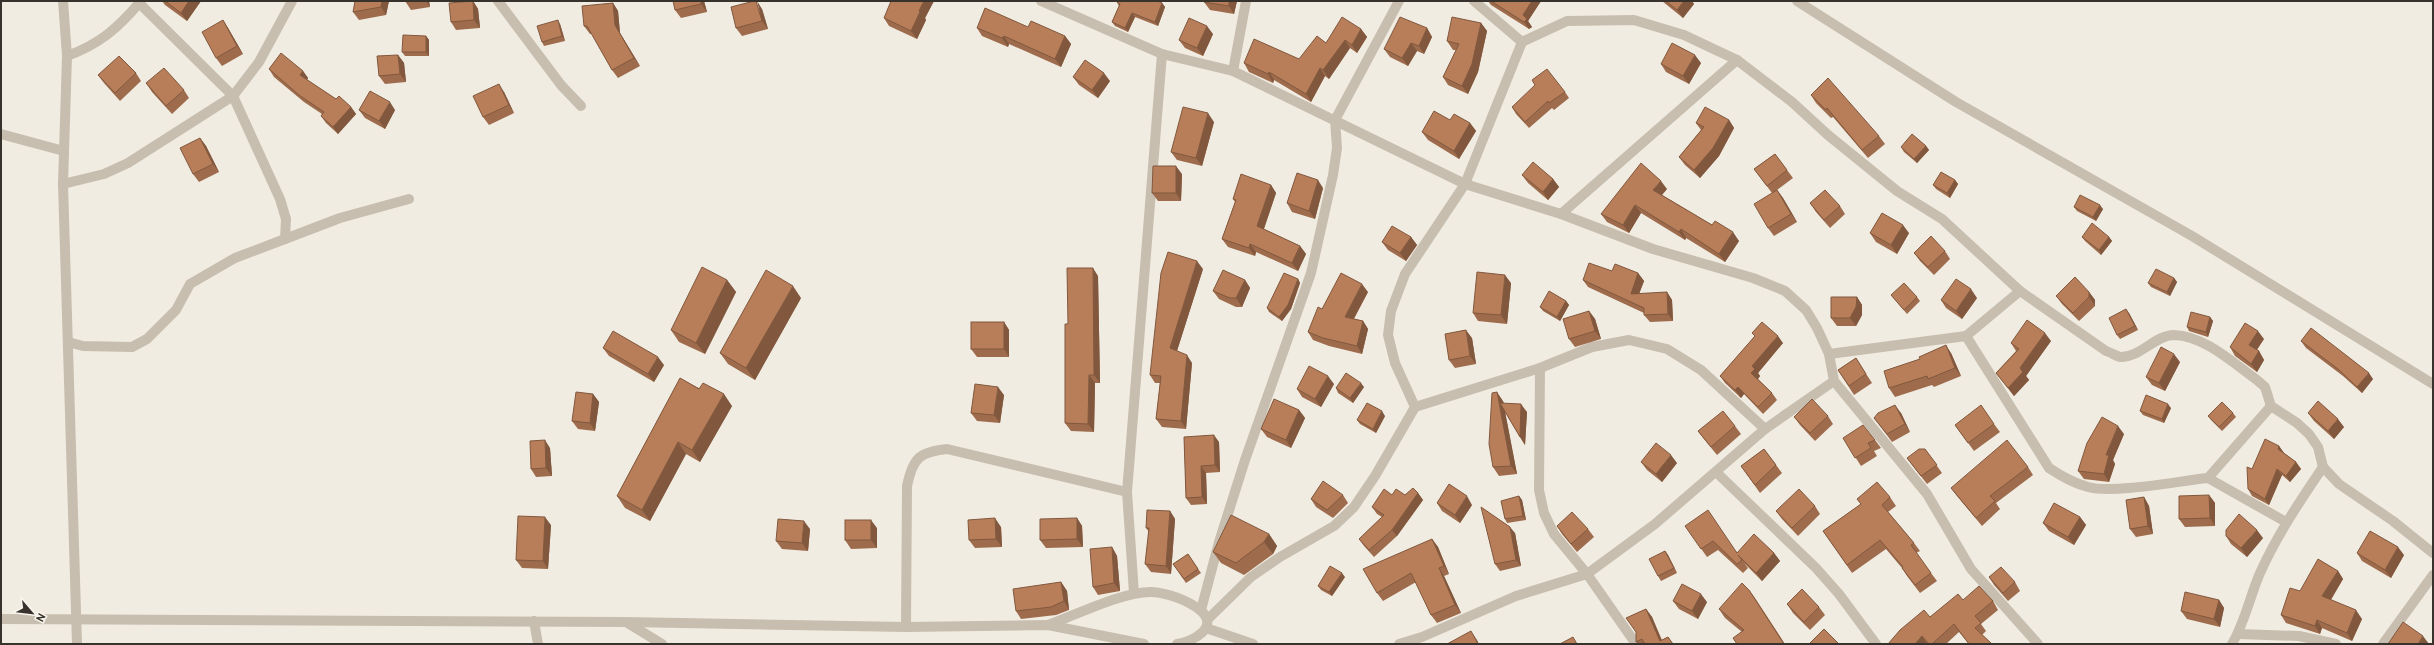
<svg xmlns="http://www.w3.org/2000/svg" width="2434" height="645" viewBox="0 0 2434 645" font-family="Overpass,sans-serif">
  <rect width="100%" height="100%" fill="#f1ece2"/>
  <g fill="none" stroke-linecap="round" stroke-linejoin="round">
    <!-- minor -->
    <g stroke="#c8beaf" stroke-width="10">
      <polyline points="63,1 67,56 63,184 77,644"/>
      <polyline points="498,1 561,85 581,106"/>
      <polyline points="1041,1 1162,54 1233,71 1465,184 1561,214 1653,249 1753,278 1785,291 1806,310 1817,328 1829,354 1834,381 1927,494 1971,569 2038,644"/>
      <polyline points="1797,1 1956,102 2192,236 2433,384"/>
      <path d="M1522 42 1567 21 1634 20 1684 35 1737 60 1792 102 1828 135 1897 191 1942 219 2020 291 2106 351C2110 352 2116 356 2120 357 2140 358 2155 335 2174 335 2205 336 2233 363 2257 380L2265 387 2271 406 2297 423 2309 434 2318 447 2323 467 2339 484 2393 521 2433 553"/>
      <path d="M67 56C100 44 118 28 141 1"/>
      <polyline points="1233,71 1246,1"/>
      <polyline points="1,134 64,151"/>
      <polyline points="63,184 104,174 128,163 233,96 259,62 292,1"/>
      <polyline points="1561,214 1737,60"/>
      <polyline points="285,239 340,218 409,199"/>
      <path d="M1966 336 2049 468C2061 476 2073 483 2088 487 2114 494 2178 481 2208 478L2271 406"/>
      <polyline points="68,342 83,346 132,347 147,339 176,310 190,284 235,258 285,239 286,219 280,199 233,96 139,3"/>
      <polyline points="1829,354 1966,336 2020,291"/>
      <polyline points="1540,368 1539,490 1544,513 1554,534 1587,574 1636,644"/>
      <polyline points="1415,407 1540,368 1592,347 1629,340 1667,349 1701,370 1765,429 1834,381"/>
      <polyline points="1716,472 1816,568 1839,594 1876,644"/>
      <polyline points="2208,478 2286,522"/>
      <polyline points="1134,593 1127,492 1162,54"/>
      <polyline points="1201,610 1219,542 1245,460 1311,273 1333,175 1337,148 1335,120 1399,1"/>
      <polyline points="1,619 626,622 906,627 1048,625 1144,644"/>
      <polyline points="1207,620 1251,577 1280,557 1334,526 1354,507 1375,476 1415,407 1395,363 1388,335 1391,311 1405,274 1465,184 1522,42 1474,1"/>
      <polyline points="534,621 538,644"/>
      <polyline points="626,622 662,644"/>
      <path d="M1048 625C1076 615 1124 591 1152 592 1168 593 1187 600 1200 610 1221 627 1192 642 1177 644"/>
      <path d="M906 627 907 486C913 457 920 452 947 449L1127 492"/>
      <polyline points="1206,628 1253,644"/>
      <polyline points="2238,634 2299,636 2336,644"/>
      <polyline points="1399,644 1422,637 1516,596 1587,574 1655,524 1765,429"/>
      <path d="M2232 644C2245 622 2250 596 2260 573 2277 535 2300 501 2323 467"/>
      <polyline points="2383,644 2433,575"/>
    </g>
  </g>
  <!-- wall -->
  <g fill="#9e6c4d">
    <polygon points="162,1 201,1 187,21 165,5"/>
    <polygon points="389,1 386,15 359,20 353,12"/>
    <polygon points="405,1 429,1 430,7 411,10"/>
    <polygon points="473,1 478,9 480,28 456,30 451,22"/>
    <polygon points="704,1 707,12 681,18 675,10"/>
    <polygon points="898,1 934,1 925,18 926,20 917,39 889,26 884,18"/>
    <polygon points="1116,1 1162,3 1165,7 1158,26 1135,17 1128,32 1115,26 1112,22 1119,6"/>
    <polygon points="1237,1 1234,14 1210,10 1204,2"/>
    <polygon points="1488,1 1541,1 1528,21 1532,27 1529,29 1491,5"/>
    <polygon points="1662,1 1692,1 1694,4 1683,18"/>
    <polygon points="613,3 618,11 620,33 640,66 618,78 612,70 592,34 590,34 584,26"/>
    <polygon points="762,9 768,29 742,36 736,28"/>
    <polygon points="223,20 228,28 243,54 222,66 216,58"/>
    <polygon points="1481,23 1487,31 1478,72 1468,94 1448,85 1443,77 1456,50 1453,50 1447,41"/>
    <polygon points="560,24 565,41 544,46 542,42"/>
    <polygon points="1028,27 1065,36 1071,44 1061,67 1009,44 1008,47 982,36 977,28"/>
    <polygon points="1427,28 1432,37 1424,54 1417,51 1408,66 1390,57 1384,49"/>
    <polygon points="1361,29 1367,37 1357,53 1350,48 1329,79 1325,76 1311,102 1274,80 1273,83 1249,72 1244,63 1299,59 1326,43"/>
    <polygon points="1213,34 1203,56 1185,48 1179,40"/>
    <polygon points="426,36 429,40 429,56 405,56 402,52"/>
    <polygon points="398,55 404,63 406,82 385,84 379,76"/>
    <polygon points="1701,63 1689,84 1666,72 1661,64"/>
    <polygon points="269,69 303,71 308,78 307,80 336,99 351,107 356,114 338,134 326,123 321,116 322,114 304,102 274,77"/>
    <polygon points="136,73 141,81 120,101 104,83 98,75"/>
    <polygon points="1073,77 1110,81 1098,98 1079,85"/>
    <polygon points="146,83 184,90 189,98 172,114 152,92"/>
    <polygon points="504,92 514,113 489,125 483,117"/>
    <polygon points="1565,92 1569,98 1554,110 1552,108 1529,128 1516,114 1512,107"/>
    <polygon points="1811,95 1879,136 1885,144 1868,158 1833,117 1831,118 1816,103"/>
    <polygon points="359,110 395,110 385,129 365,118"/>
    <polygon points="1450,120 1470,123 1476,131 1459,159 1428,140 1422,132"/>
    <polygon points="1729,120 1734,128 1719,156 1700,178 1685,165 1679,157 1701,130 1696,123"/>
    <polygon points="1214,122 1202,166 1177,160 1171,152"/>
    <polygon points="200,138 206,146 219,172 199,182 193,174"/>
    <polygon points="1926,146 1929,150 1917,163 1904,152 1901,147"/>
    <polygon points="1775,154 1793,178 1777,190 1783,198 1797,222 1774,236 1768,228 1772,193 1754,169"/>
    <polygon points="1182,174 1181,201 1158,201 1152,193"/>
    <polygon points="1522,175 1553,179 1559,187 1548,200 1528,183"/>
    <polygon points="1955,180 1958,184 1950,198 1936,189 1933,185"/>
    <polygon points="1271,185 1276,193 1264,229 1300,246 1306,254 1298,271 1256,252 1255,256 1228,247 1222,239 1235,202 1233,199"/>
    <polygon points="1323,188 1315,219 1292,212 1287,203"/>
    <polygon points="1667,189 1662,195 1739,241 1725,262 1686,238 1685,240 1641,213 1629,233 1607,222 1601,214"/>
    <polygon points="1810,203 1840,206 1845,214 1830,228 1816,212"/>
    <polygon points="2074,207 2103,209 2096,221 2077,211"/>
    <polygon points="1870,233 1909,233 1897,254 1876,242"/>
    <polygon points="1411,237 1417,245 1406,261 1388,250 1382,242"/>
    <polygon points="2082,237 2109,237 2112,241 2101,255 2085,241"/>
    <polygon points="1945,251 1950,259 1934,275 1920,261 1914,253"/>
    <polygon points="1203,269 1177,351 1192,363 1186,429 1162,427 1156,419 1160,383 1155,383 1150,375"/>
    <polygon points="1612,271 1638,273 1644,281 1639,294 1667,292 1672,300 1673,321 1650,322 1644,315 1644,313 1588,287 1583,280"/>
    <polygon points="1098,276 1100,383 1095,383 1094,432 1071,431 1065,423 1068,324"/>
    <polygon points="2174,278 2177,282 2170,296 2151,287 2148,283"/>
    <polygon points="1298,279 1300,283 1291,309 1282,321 1269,312 1267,308"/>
    <polygon points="727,280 736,292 705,354 679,342 671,330"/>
    <polygon points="1245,280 1250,288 1242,307 1236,307 1219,299 1213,291"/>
    <polygon points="1511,283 1507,324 1478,321 1473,313"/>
    <polygon points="1368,292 1354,319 1363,321 1368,329 1362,354 1329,346 1313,340 1308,332 1322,309"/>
    <polygon points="2089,292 2095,300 2095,306 2079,321 2062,304 2056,296"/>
    <polygon points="1891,295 1917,297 1920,301 1907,314"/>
    <polygon points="1857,297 1862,305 1862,315 1856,326 1837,326 1831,318"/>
    <polygon points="801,298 755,380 728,364 720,353"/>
    <polygon points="1977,298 1962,319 1946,308 1941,300"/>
    <polygon points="1566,301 1569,305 1560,321 1543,311 1540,307"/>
    <polygon points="1589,311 1595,319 1601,339 1575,347 1569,339"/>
    <polygon points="2129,313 2138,330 2120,339 2117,335"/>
    <polygon points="2210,317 2213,321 2208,337 2189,331 2187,327"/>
    <polygon points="1004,322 1009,330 1009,357 977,357 971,349"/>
    <polygon points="1752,333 1783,343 1758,373 1760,376 1758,379 1772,393 1777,400 1763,414 1744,394 1741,398 1725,383 1720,376 1755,336"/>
    <polygon points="1472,338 1476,364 1455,368 1449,360"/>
    <polygon points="2264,339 2257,350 2259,351 2264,360 2257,372 2235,356 2230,347"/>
    <polygon points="2051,341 2026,376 2029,380 2014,396 1996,373 2016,351 2011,343"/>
    <polygon points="2301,341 2373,379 2362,393 2343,376 2306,348"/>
    <polygon points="603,348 664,365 654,382 609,356"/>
    <polygon points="1951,353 1961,376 1934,387 1932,385 1895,397 1889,388"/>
    <polygon points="1856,358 1872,383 1854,395 1838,370"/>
    <polygon points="2180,362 2165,391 2152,385 2146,377"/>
    <polygon points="680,378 732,406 700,462 686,454 650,521 625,508 617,496"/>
    <polygon points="1334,384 1321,407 1302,397 1297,389"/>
    <polygon points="1364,387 1353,403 1338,393 1336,388"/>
    <polygon points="593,394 599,402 595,431 578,429 572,421"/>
    <polygon points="1004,395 1000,423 977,421 971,413"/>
    <polygon points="1503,401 1504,403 1527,412 1525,445 1520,437 1505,412 1517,474 1499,476 1493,467"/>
    <polygon points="2171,408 2164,423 2143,415 2140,411"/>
    <polygon points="1299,410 1305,418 1291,448 1267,437 1261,429"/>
    <polygon points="1901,413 1910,432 1892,442 1874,418"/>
    <polygon points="2233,413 2236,417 2222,431 2211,420 2208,416"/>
    <polygon points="2308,413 2344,427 2334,439 2314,421"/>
    <polygon points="1385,416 1376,433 1360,424 1357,420"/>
    <polygon points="1828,416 1833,424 1815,441 1800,425 1794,417"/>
    <polygon points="1994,424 2000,432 1974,451 1955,425"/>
    <polygon points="1735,426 1741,434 1717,455 1704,439 1698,431"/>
    <polygon points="2124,434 2113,460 2115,464 2109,482 2084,479 2078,471"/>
    <polygon points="1184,437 1219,442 1220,472 1206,473 1207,504 1191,505 1186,498"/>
    <polygon points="1843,438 1875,440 1881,448 1874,451 1877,456 1861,466"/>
    <polygon points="2279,446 2284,453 2296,462 2301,469 2290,482 2282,475 2269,505 2252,496 2248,489 2252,469"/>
    <polygon points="550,448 552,476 536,477 531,469"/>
    <polygon points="1764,449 1782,473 1760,493 1741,466"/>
    <polygon points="1925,449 1942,473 1927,484 1913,466 1907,458"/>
    <polygon points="1641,462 1677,463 1662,482 1647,470"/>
    <polygon points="2028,467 2033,475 1996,503 2000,509 1982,526 1957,496 1951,488"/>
    <polygon points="1418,493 1423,500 1397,536 1374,557 1364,546 1359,539 1382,517 1377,514 1372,507 1392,495 1405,495"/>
    <polygon points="1343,495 1348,503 1333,518 1316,507 1311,499"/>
    <polygon points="2209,495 2215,503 2215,526 2185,527 2179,519"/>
    <polygon points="1519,496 1522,500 1526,520 1507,523 1505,519"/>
    <polygon points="1890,497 1896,506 1888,512 1914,543 1920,551 1916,553 1937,581 1920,593 1907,576 1902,568 1886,549 1852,573 1823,531 1861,504 1857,499"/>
    <polygon points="2144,497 2149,506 2153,534 2136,537 2130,529"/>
    <polygon points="1437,503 1472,505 1460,523 1442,511"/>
    <polygon points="1815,506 1820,514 1798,536 1782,519 1776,511"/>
    <polygon points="1170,511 1175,519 1171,574 1151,572 1145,564 1149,532 1146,528"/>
    <polygon points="2080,517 2086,525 2074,545 2049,531 2043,523"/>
    <polygon points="1077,518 1082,526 1083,547 1046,548 1040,540"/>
    <polygon points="551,525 548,569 522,568 516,560"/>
    <polygon points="1557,526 1588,529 1594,537 1577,552 1562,534"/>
    <polygon points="1685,526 1737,552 1774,553 1780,561 1762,581 1744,563 1748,568 1743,573 1718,550 1707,557"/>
    <polygon points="1001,527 1002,547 975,548 969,540"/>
    <polygon points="877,528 877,548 851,549 845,540"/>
    <polygon points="810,529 808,551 782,549 776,541"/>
    <polygon points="1515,533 1521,566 1500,571 1495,564"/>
    <polygon points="1269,534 1277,546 1273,554 1244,575 1221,563 1213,552"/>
    <polygon points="2226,536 2263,538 2247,557 2231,544"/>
    <polygon points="1432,539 1438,547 1449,574 1444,576 1461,613 1437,623 1431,615 1416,582 1383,601 1377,593"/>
    <polygon points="1112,547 1117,556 1120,591 1098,595 1093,587"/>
    <polygon points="1665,551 1668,555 1677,573 1661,581 1658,576"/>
    <polygon points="2357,553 2404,555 2391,578 2362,561"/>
    <polygon points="1188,554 1201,573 1186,583 1173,564"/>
    <polygon points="2338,571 2343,579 2331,600 2362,619 2352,641 2322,628 2320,634 2286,623 2281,615 2300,591"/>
    <polygon points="1345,577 1332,596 1321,590 1318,586"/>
    <polygon points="1989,577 2015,582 2020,591 2008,601 1994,585"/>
    <polygon points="1061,582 1067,591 1069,610 1056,615 1021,619 1016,611"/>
    <polygon points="1749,590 1755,598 1785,644 1737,644 1742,632 1725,618 1719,609"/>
    <polygon points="1963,600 1993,601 1998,610 1981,624 1986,631 1982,635 1992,644 1969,644 1959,632 1946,644 1888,644 1930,617"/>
    <polygon points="2219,600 2224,608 2220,627 2187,619 2181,611"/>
    <polygon points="1673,601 1707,602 1698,619 1679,609"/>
    <polygon points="1787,604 1819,607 1825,615 1810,630 1793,613"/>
    <polygon points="1646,609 1652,617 1662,640 1668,637 1673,644 1638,644 1636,642"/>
  </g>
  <!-- shaded-wall -->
  <g fill="#81583e">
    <polygon points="189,1 201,1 187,21 181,13"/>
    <polygon points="382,1 389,1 386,15 381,7"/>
    <polygon points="426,1 429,1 430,7"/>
    <polygon points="473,1 478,9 480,28 474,20"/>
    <polygon points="701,1 704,1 707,12 701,4"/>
    <polygon points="757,1 762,9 768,29 762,21"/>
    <polygon points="924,1 934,1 925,18 926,20 917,39 911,31 919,11"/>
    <polygon points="1229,1 1237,1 1234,14 1229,6"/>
    <polygon points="1532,1 1541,1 1528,21 1532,27 1529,29 1524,22 1523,15"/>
    <polygon points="1684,1 1692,1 1694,4 1683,18 1677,10"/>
    <polygon points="613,3 618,11 620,33 640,66 634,58 615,25"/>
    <polygon points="1162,3 1165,7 1158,26 1155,22"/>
    <polygon points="1132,13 1135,17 1128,32 1125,28"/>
    <polygon points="223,20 228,28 243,54 237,46"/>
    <polygon points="558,20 560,24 565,41 562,36"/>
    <polygon points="1481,23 1487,31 1478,72 1468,94 1462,86"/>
    <polygon points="1207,26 1213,34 1203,56 1197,48"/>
    <polygon points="1427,28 1432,37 1424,54 1419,46"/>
    <polygon points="1361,29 1367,37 1357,53 1352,45"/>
    <polygon points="426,36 429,40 429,56 426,52"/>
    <polygon points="1004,36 1009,44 1008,47 1002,38"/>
    <polygon points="1065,36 1071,44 1061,67 1055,59"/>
    <polygon points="1345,40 1350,48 1329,79 1323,70"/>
    <polygon points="1411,43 1417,51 1408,66 1402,58"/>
    <polygon points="398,55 404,63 406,82 400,74"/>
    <polygon points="1695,55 1701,63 1689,84 1683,76"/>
    <polygon points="1320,68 1325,76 1311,102 1306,94"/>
    <polygon points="303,71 308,78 305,82 300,75"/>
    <polygon points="1269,72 1274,80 1273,83 1268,74"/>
    <polygon points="1104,73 1110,81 1098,98 1092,90"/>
    <polygon points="499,84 504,92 514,113 509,105"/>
    <polygon points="390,102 395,110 385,129 379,121"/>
    <polygon points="351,107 356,114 338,134 333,127"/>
    <polygon points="1208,113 1214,122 1202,166 1196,158"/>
    <polygon points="1729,120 1734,128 1719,156 1700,178 1694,170"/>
    <polygon points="1470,123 1476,131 1459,159 1454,151"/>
    <polygon points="200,138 206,146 219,172 213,164"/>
    <polygon points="1926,146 1929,150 1917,163 1914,159"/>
    <polygon points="1176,166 1182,174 1181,201 1176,193"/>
    <polygon points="1553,179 1559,187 1548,200 1543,192"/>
    <polygon points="1318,180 1323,188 1315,219 1309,211"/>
    <polygon points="1955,180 1958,184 1950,198 1947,193"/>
    <polygon points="1661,181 1667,189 1659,198 1653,190"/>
    <polygon points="1271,185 1276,193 1262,234 1257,226"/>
    <polygon points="1777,190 1783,198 1797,222 1791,214"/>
    <polygon points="1635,205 1641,213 1629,233 1623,225"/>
    <polygon points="2100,205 2103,209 2096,221 2093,217"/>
    <polygon points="1903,225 1909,233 1897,254 1891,245"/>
    <polygon points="1681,229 1686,238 1685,240 1679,232"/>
    <polygon points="1733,232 1739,241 1725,262 1719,254"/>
    <polygon points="1411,237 1417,245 1406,261 1400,253"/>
    <polygon points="2109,237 2112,241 2101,255 2099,250"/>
    <polygon points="1250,244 1256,252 1255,256 1249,248"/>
    <polygon points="1300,246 1306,254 1298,271 1292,263"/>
    <polygon points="1197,261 1203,269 1175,357 1170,348"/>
    <polygon points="1093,268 1098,276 1100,383 1094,375"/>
    <polygon points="1638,273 1644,281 1636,302 1631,294"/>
    <polygon points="1505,275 1511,283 1507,324 1501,315"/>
    <polygon points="2174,278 2177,282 2170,296 2167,292"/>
    <polygon points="1298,279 1300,283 1291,309 1282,321 1279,317"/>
    <polygon points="727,280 736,292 705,354 696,343"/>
    <polygon points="1245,280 1250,288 1242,307 1236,298"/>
    <polygon points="1362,284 1368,292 1350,325 1345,317"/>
    <polygon points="793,286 801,298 755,380 746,368"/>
    <polygon points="1971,289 1977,298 1962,319 1956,311"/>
    <polygon points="1667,292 1672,300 1673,321 1668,314"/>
    <polygon points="2089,292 2095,300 2095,306 2089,297"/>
    <polygon points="1857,297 1862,305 1862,315 1856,326 1850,318"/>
    <polygon points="1566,301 1569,305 1560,321 1557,317"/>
    <polygon points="2126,309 2129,313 2138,330 2135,326"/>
    <polygon points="1589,311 1595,319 1601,339 1595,331"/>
    <polygon points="2210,317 2213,321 2208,337 2206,332"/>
    <polygon points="1363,321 1368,329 1362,354 1357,346"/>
    <polygon points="1004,322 1009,330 1009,357 1004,349"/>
    <polygon points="1466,330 1472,338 1476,364 1470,356"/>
    <polygon points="2258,331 2264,339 2254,353 2249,345"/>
    <polygon points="2045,333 2051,341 2026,376 2029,380 2014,396 2008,388 2020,368"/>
    <polygon points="1778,336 1783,343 1758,373 1760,376 1757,380 1751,373 1752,366"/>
    <polygon points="1946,345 1951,353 1961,376 1955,368"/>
    <polygon points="2259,351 2264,360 2257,372 2251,364"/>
    <polygon points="2174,354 2180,362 2165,391 2159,383"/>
    <polygon points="1187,355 1192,363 1186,429 1181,421"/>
    <polygon points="658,357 664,365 654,382 648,374"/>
    <polygon points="2369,373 2373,379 2362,393 2357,387"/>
    <polygon points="1089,375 1095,383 1094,432 1088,424"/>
    <polygon points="1328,376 1334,384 1321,407 1315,399"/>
    <polygon points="1361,383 1364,387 1353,403 1350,398"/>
    <polygon points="998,387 1004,395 1000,423 994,415"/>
    <polygon points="1738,387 1744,394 1741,398 1735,390"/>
    <polygon points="1497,392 1503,401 1517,474 1511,466"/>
    <polygon points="593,394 599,402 595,431 590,423"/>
    <polygon points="724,394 732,406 700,462 692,450"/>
    <polygon points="1521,404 1527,412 1525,445 1520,437"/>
    <polygon points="2168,404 2171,408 2164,423 2162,419"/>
    <polygon points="1895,405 1901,413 1910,432 1905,424"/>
    <polygon points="1299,410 1305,418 1291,448 1286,440"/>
    <polygon points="1382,411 1385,416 1376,433 1373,429"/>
    <polygon points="2338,419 2344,427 2334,439 2328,431"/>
    <polygon points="2118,426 2124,434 2113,460 2115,464 2109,482 2104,474 2106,455"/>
    <polygon points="1214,435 1219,442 1220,472 1215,465"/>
    <polygon points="545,440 550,448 552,476 546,468"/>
    <polygon points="678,442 686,454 650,521 642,510"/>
    <polygon points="2279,446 2284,453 2283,455 2278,449"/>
    <polygon points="1671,455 1677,463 1662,482 1656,474"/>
    <polygon points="2296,462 2301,469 2290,482 2286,476"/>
    <polygon points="1201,466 1206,473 1207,504 1202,497"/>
    <polygon points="2277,469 2282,475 2269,505 2265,499"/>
    <polygon points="1418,493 1423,500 1397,536 1392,530"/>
    <polygon points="2209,495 2215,503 2215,526 2210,518"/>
    <polygon points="1467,496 1472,505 1460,523 1455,515"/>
    <polygon points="1519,496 1522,500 1526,520 1523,516"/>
    <polygon points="2144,497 2149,506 2153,534 2148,526"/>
    <polygon points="1170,511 1175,519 1171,574 1166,566"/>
    <polygon points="545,517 551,525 548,569 543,561"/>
    <polygon points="2080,517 2086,525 2074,545 2068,537"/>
    <polygon points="995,518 1001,527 1002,547 996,539"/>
    <polygon points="1077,518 1082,526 1083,547 1077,539"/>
    <polygon points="871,520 877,528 877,548 871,540"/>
    <polygon points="804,521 810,529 808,551 802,543"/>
    <polygon points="1510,527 1515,533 1521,566 1516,560"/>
    <polygon points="2257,530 2263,538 2247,557 2241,548"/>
    <polygon points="1269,534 1277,546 1273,554 1264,542"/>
    <polygon points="1432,539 1438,547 1449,574 1444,566"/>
    <polygon points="1112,547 1117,556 1120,591 1114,583"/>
    <polygon points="2398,547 2404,555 2391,578 2385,570"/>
    <polygon points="1665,551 1668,555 1677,573 1674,568"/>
    <polygon points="1774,553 1780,561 1762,581 1756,573"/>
    <polygon points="1439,568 1444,576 1461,613 1455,605"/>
    <polygon points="2338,571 2343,579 2328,604 2322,596"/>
    <polygon points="1342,573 1345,577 1332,596 1329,592"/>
    <polygon points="1061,582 1067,591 1069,610 1064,601"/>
    <polygon points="1701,594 1707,602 1698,619 1692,611"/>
    <polygon points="2219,600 2224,608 2220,627 2214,619"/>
    <polygon points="1646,609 1652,617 1663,644 1660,641"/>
    <polygon points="2356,610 2362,619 2352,641 2347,633"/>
    <polygon points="2317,620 2322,628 2320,634 2315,626"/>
    <polygon points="1471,631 1477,640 1479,644 1478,644"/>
    <polygon points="1922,636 1927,644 1915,644"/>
    <polygon points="2423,636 2429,644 2418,644"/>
  </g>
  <!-- building -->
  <g fill="#b87e59" stroke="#81583e">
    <polygon points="165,1 189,1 181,13"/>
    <polygon points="355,1 382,1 381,7 353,12"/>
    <polygon points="473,1 474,20 451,22 449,3"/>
    <polygon points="673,1 701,1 701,4 675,10"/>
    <polygon points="754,1 756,1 762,21 736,28 731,7"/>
    <polygon points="891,1 924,1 919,11 920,12 911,31 884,18"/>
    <polygon points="1116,1 1158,1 1162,3 1155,22 1132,13 1125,28 1112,22 1120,4"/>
    <polygon points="1204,1 1229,1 1229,6 1204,2"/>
    <polygon points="1491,1 1532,1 1523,15 1527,19 1524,22"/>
    <polygon points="1666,1 1684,1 1677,10"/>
    <polygon points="613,3 615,25 634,58 612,70 587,26 584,26 582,6"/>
    <polygon points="985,8 1028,27 1031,21 1065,36 1055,59 1004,36 1002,38 977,28"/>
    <polygon points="1342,17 1361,29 1352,45 1345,40 1323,70 1320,68 1306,94 1269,72 1268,74 1244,63 1254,39 1299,59 1317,36 1326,43"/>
    <polygon points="1400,17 1427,28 1419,46 1411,43 1402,58 1384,49"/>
    <polygon points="1452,17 1481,23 1472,64 1462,86 1443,77 1459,44 1447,41"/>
    <polygon points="1189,18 1207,26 1197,48 1179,40"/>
    <polygon points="223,20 237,46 216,58 202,32"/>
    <polygon points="558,20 562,36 542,42 537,26"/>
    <polygon points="403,35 426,36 426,52 402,52"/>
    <polygon points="1672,43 1695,55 1683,76 1661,64"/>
    <polygon points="281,53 303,71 300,75 336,99 339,96 351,107 333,127 321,116 324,112 299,95 269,69"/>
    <polygon points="398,55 400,74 379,76 377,56"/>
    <polygon points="119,56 136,73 115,93 98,75"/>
    <polygon points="1085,60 1104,73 1092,90 1073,77"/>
    <polygon points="164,68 184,90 166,106 146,83"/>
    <polygon points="1547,69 1565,92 1549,103 1548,101 1525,122 1512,107 1535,85 1532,80"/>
    <polygon points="1828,78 1879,136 1862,150 1827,108 1826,110 1811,95"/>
    <polygon points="499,84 509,105 483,117 473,96"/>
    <polygon points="370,91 390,102 379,121 359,110"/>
    <polygon points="1183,107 1208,113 1196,158 1171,152"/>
    <polygon points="1705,107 1729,120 1713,148 1694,170 1679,157 1704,127 1696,123"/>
    <polygon points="1434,111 1450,120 1454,114 1470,123 1454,151 1422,132"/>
    <polygon points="1912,134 1926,146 1914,159 1901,147"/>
    <polygon points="200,138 213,164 193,174 180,148"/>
    <polygon points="1775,154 1787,170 1767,186 1754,169"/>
    <polygon points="1533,162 1553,179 1543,192 1522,175"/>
    <polygon points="1641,163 1661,181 1653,190 1712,225 1715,221 1733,232 1719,254 1681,229 1679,232 1635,205 1623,225 1601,214"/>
    <polygon points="1153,166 1176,166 1176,193 1152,193"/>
    <polygon points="1941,172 1955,180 1947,193 1933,185"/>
    <polygon points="1297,173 1318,180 1309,211 1287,203"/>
    <polygon points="1241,174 1271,185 1257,226 1300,246 1292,263 1250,244 1249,248 1222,239 1236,200 1233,199"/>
    <polygon points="1777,190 1791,214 1768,228 1754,204"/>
    <polygon points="1825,190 1840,206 1824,220 1810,203"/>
    <polygon points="2080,195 2100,205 2093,217 2074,207"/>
    <polygon points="1882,213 1903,225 1891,245 1870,233"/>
    <polygon points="2092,223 2109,237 2099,250 2082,237"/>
    <polygon points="1392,226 1411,237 1400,253 1382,242"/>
    <polygon points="1931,236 1945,251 1928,267 1914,253"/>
    <polygon points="1168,252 1197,261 1170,348 1187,355 1181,421 1156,419 1161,376 1150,375 1161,273"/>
    <polygon points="1589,263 1612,271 1615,264 1638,273 1631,294 1667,292 1668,314 1644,315 1644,308 1583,280"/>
    <polygon points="702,267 727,280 696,343 671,330"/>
    <polygon points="1067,268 1093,268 1094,375 1089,375 1088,424 1065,423 1065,324 1068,324"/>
    <polygon points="2156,269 2174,278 2167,292 2148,283"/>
    <polygon points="766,270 793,286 746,368 720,353"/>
    <polygon points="1223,270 1245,280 1236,298 1230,298 1213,291"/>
    <polygon points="1477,272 1505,275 1501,315 1473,313"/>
    <polygon points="1284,273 1298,279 1288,305 1279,317 1267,308"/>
    <polygon points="1341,273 1362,284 1345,317 1363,321 1357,346 1323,338 1308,332 1318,307 1322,309"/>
    <polygon points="2075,277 2089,292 2089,297 2073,313 2056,296"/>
    <polygon points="1956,279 1971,289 1956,311 1941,300"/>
    <polygon points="1904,283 1917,297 1904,310 1891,295"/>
    <polygon points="1549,291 1566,301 1557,317 1540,307"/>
    <polygon points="1831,297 1857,297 1856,307 1850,318 1831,318"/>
    <polygon points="2126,309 2135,326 2117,335 2109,318"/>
    <polygon points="1589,311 1595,331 1569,339 1563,319"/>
    <polygon points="2191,312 2210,317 2206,332 2187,327"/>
    <polygon points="2027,320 2045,333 2020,368 2023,372 2008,388 1996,373 2019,349 2011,343"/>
    <rect x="971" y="322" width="33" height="27"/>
    <polygon points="1762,322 1778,336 1752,366 1755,369 1751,373 1772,393 1758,407 1738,387 1735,390 1720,376 1755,336 1752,333"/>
    <polygon points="2245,323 2258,331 2249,345 2259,351 2251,364 2230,347"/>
    <polygon points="2311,328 2369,373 2357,387 2338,369 2301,341"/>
    <polygon points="1466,330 1470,356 1449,360 1445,334"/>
    <polygon points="613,331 658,357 648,374 603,348"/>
    <polygon points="1946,345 1955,368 1928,379 1927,376 1889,388 1884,371 1920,359 1919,357"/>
    <polygon points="2161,347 2174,354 2159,383 2146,377"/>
    <polygon points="1856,358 1866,374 1849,386 1838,370"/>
    <polygon points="1309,366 1328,376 1315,399 1297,389"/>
    <polygon points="1346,373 1361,383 1350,398 1336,388"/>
    <polygon points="680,378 699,389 703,383 724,394 692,450 678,442 642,510 617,496"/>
    <polygon points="975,384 998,387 994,415 971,413"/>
    <polygon points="576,392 593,394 590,423 572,421"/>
    <polygon points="1497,392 1511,466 1493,467 1489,444 1492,393"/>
    <polygon points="2146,395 2168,404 2162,419 2140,411"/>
    <polygon points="1274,399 1299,410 1286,440 1261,429"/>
    <polygon points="1812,399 1828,416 1810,433 1794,417"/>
    <polygon points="2318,401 2338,419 2328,431 2308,413"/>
    <polygon points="2222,402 2233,413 2219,427 2208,416"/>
    <polygon points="1367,403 1382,411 1373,429 1357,420"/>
    <polygon points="1500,403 1521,404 1520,437"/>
    <polygon points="1895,405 1905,424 1887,434 1874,418 1878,413"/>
    <polygon points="1981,405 1994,424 1968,443 1955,425"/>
    <polygon points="1723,411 1735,426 1711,447 1698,431"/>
    <polygon points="2102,417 2118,426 2106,455 2109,455 2104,474 2078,471 2087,443"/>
    <polygon points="1863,425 1875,440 1868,443 1871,448 1855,458 1843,438"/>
    <polygon points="1214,435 1215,465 1201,466 1202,497 1186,498 1184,437"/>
    <polygon points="2265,439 2279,446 2278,449 2296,462 2286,476 2277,469 2265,499 2248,489 2247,467 2252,469"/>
    <polygon points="545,440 546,468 531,469 530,441"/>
    <polygon points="2007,440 2028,467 1990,496 1995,501 1976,518 1951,488"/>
    <polygon points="1656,443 1671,455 1656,474 1641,462"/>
    <polygon points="1764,449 1776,465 1755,485 1741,466"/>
    <polygon points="1919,449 1925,449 1937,465 1921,476 1907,458"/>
    <polygon points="1323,481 1343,495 1327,510 1311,499"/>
    <polygon points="1877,482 1890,497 1882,505 1914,543 1911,545 1931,573 1915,585 1902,568 1903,567 1880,540 1847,565 1823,531 1861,504 1857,499"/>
    <polygon points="1449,484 1467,496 1455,515 1437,503"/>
    <polygon points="1413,488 1418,493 1392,530 1369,550 1359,539 1384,515 1372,507 1384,489 1392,495 1396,489 1405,495"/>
    <polygon points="1799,489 1815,506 1792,528 1776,511"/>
    <polygon points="2209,495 2210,518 2179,519 2179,496"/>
    <polygon points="1519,496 1523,516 1505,519 1501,501"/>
    <polygon points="2144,497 2148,526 2130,529 2126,500"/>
    <polygon points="2054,503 2080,517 2068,537 2043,523"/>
    <polygon points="1481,507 1510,527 1516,560 1495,564"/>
    <polygon points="1147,510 1170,511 1166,566 1145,564 1149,528 1146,528"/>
    <polygon points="1708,510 1737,553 1754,534 1774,553 1756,573 1738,555 1742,560 1737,564 1713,541 1701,549 1685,526"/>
    <polygon points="1572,512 1588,529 1571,544 1557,526"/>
    <polygon points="2239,514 2257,530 2241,548 2226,536 2226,530"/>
    <polygon points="1231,515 1269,534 1264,542 1236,563 1213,552"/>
    <polygon points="518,516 545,517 543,561 516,560"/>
    <polygon points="995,518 996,539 969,540 968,520"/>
    <polygon points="1077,518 1077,539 1040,540 1040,519"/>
    <polygon points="778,519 804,521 802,543 776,541"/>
    <rect x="845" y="520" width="26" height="20"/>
    <polygon points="2370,531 2398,547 2385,570 2357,553"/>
    <polygon points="1432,539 1444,566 1439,568 1455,605 1431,615 1411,573 1377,593 1363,569"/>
    <polygon points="1112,547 1114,583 1093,587 1090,549"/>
    <polygon points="1665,551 1674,568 1658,576 1649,559"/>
    <polygon points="1188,554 1198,569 1184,579 1173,564"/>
    <polygon points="2318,559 2338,571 2322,596 2356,610 2347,633 2317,620 2315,626 2281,615 2290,588 2300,591"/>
    <polygon points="1330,566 1342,573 1329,592 1318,586"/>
    <polygon points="2001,567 2015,582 2003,593 1989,577"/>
    <polygon points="1061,582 1064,601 1051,607 1016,611 1013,589"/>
    <polygon points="1742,583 1749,590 1784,644 1737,644 1733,638 1744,630 1719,609"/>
    <polygon points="1682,584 1701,594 1692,611 1673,601"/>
    <polygon points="1979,586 1993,601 1975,616 1981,623 1975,628 1992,644 1969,644 1954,624 1932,644 1929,644 1922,636 1915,644 1888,644 1900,630 1924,610 1930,617 1958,594 1963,600"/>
    <polygon points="1802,589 1819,607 1804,622 1787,604"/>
    <polygon points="2185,592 2219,600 2214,619 2181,611"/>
    <polygon points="1646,609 1660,641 1668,637 1673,644 1645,644 1642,639 1636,642 1636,632 1626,618"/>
    <polygon points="2403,622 2423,636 2418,644 2388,644"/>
    <polygon points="1824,629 1839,644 1809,644"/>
    <polygon points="1471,631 1478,644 1447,644"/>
    <polygon points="1573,637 1577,644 1560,644"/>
  </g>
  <!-- border -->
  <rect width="2434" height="645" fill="none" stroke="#38322c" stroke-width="4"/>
  <!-- north arrow -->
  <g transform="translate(32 613) rotate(118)" stroke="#f9f6ee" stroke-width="3" paint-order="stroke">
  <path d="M0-3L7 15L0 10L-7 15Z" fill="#38322c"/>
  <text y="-6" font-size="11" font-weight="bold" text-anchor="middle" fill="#38322c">N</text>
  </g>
</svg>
